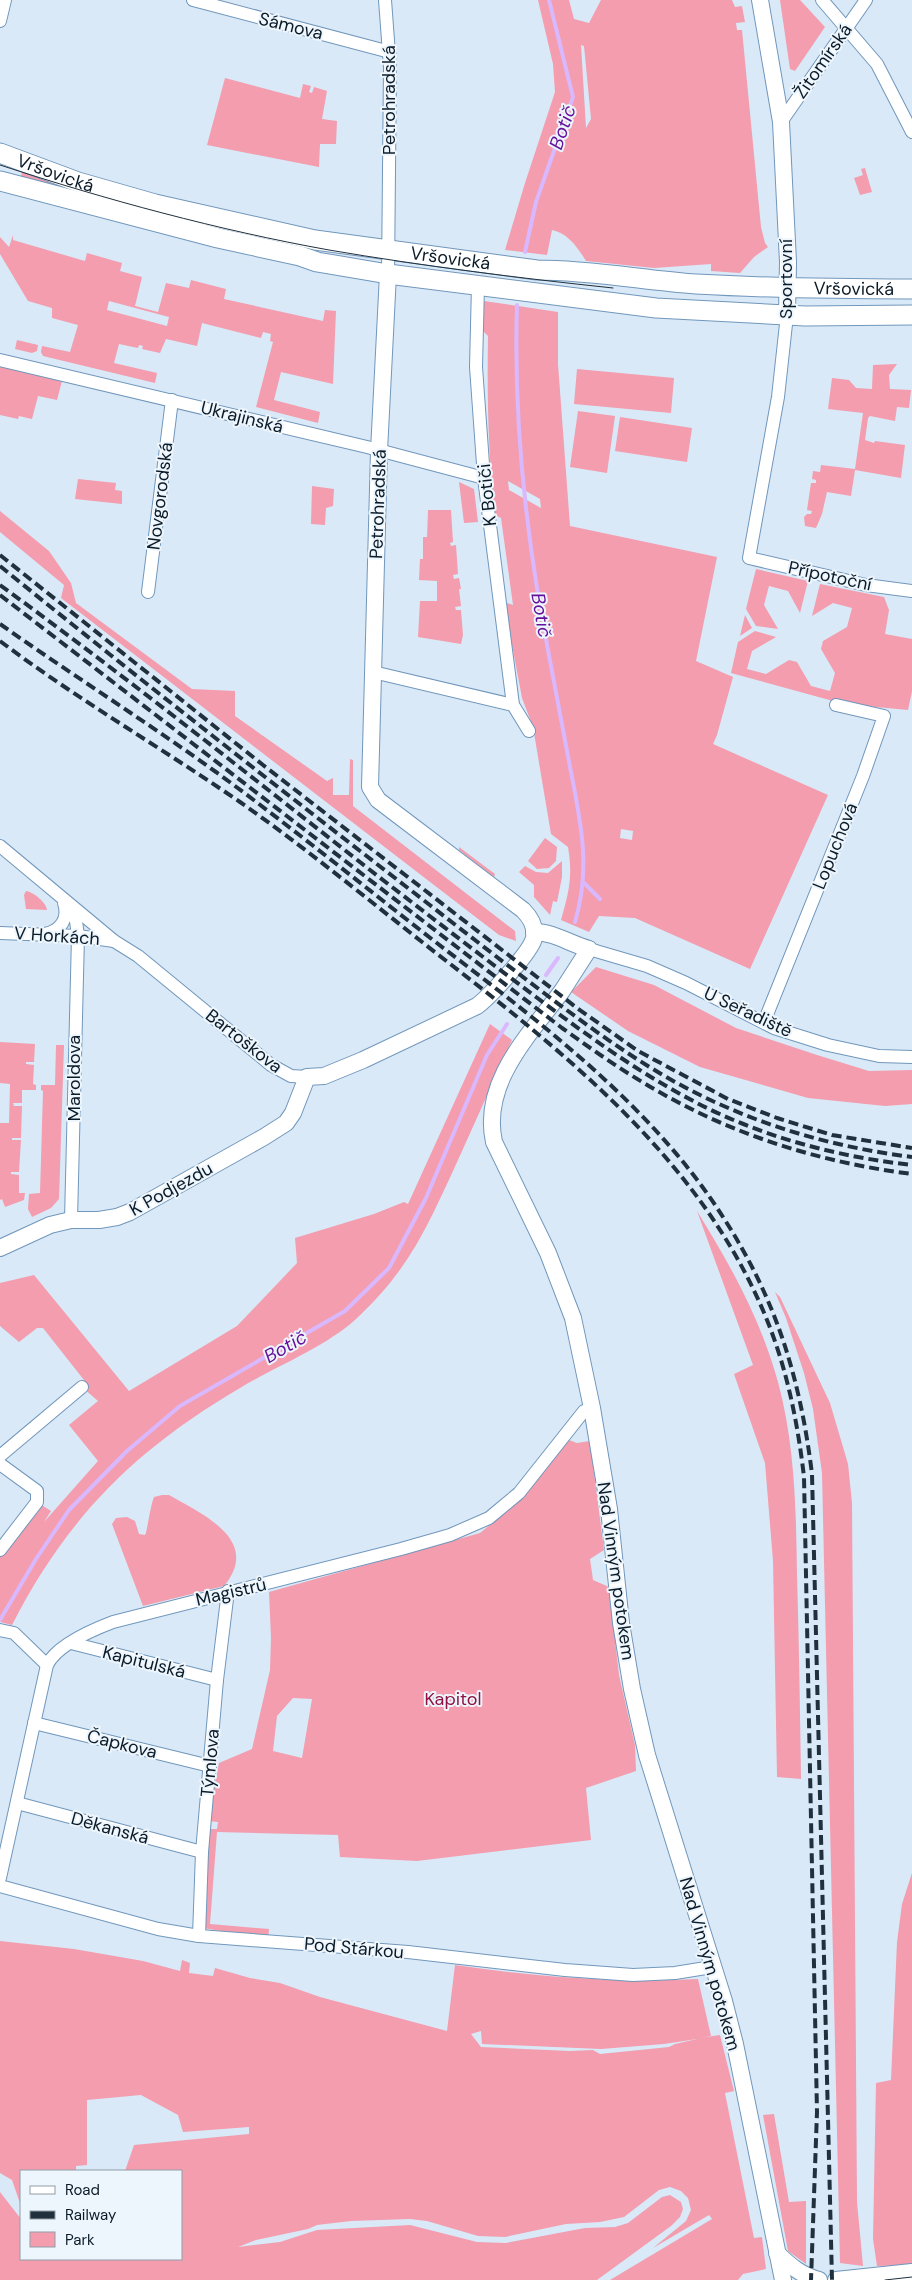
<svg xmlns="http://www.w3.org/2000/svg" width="912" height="2280" viewBox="0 0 912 2280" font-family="'DM Sans',sans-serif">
  <rect width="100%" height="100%" fill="#d9e9f8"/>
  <!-- green -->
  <g fill="#f39dae" fill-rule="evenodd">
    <path d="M538 0H569L574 19 589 23 601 0H732L735 7 742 6 745 22 736 23 737 30H742L761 227 765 243 768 247 754 257 740 273 711 271V264L654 268 586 261C578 248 568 233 552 230L547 255 505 250 525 183 555 92 553 64ZM581 45 584 46 591 119 586 128Z"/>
    <polygon points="780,0 800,0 825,27 795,71 790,69"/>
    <polygon points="225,78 300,98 303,84 311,86 309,92 312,93 314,87 327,91 322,119 337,121 336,144 320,144 319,167 207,145"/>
    <polygon points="865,168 872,192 860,195 854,178 863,175 861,169"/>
    <polygon points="23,169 79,187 76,197 20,180"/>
    <path d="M13 235V240L85 261 87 253 122 263 120 271 142 277 135 306 158 312 166 283 189 288 191 280 226 289 224 299 323 321 325 310 336 311 333 384 281 372 274 400 320 412 318 423 256 407 273 342 270 341 271 334 263 332 261 338 202 323 197 346 166 339 160 353 142 349 143 346 139 345 138 348 119 344 114 363 157 373 155 383 43 356 41 352 42 346 70 352 78 325 52 318V308L28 301 0 254V237L9 247ZM109 301 169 317 167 326 107 310Z"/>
    <path d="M484 301 558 312V364L570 526 717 557 696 661 733 677 717 735 713 744 828 795 750 969 635 918 599 916 589 932 561 920C569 892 573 876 568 847L551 834 533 727 522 698 504 602 513 605 501 518 495 515C488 455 487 396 488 336L483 331ZM508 481 540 499 541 508 509 490ZM621 829 633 831 632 840 620 838Z"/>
    <polygon points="17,340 38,345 37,351 32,353 15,349"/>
    <polygon points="897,364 889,375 890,389 911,390 909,408 897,407 895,421 870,416 868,418 865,440 874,443 875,441 905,445 901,478 855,470 851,496 827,492 822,514 816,528 805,526 804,517 807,514 811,514 812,511 807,510 811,483 816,483 816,480 812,479 813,471 820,472 821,465 855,469 863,413 828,409 832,378 849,380 856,388 872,389 873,365"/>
    <polygon points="0,366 62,381 57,400 38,396 32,419 19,416 18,419 0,415"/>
    <polygon points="577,369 674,378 671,413 574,404"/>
    <polygon points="578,411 615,416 607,473 570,467"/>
    <polygon points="620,417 692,428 687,462 615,451"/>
    <polygon points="78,479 116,483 115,490 122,491 122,504 75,499"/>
    <polygon points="459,482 474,489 478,522 464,523"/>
    <polygon points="312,486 334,489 333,506 326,508 325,525 311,524"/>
    <polygon points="428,510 451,510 453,542 450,543 451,546 456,545 458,574 453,575 454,579 459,578 461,589 459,589 461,606 455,607 456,610 461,610 463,635 461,644 418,637 420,601 437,601 437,581 419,580 420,559 423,559 423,537 427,537"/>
    <polygon points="0,511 49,551 71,583 76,603 192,689 235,691 235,716 327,781 333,778 333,795 349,795 350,759 353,760 353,806 515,931 516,941 499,935 61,598 64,585 0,532"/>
    <polygon points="756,569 808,581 800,613 788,591 769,586 764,605 778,629 756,626 746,609"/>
    <polygon points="820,584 884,597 889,610 885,634 912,639 912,691 908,710 844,704 731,673 738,642 755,631 776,637 752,651 747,669 766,674 789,660 797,662 811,686 830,691 835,673 821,649 823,641 847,627 852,608 833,603 812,616"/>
    <polygon points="745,615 752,628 740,636"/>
    <polygon points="545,838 557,847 556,861 549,868 537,869 528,861"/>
    <polygon points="459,847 495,874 494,877 459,850"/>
    <polygon points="562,861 562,877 557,902 553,901 550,915 534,897 534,885 519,872 525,866 536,872 548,873"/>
    <path d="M26 891C33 892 46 902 47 910L26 909 24 895Z"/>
    <polygon points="596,967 654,985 736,1028 817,1055 869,1071 912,1070 912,1104 885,1106 808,1098 700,1067 628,1031 571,992"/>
    <path d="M490 1024 512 1040C494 1080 476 1120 458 1160 428 1225 410 1269 356 1319 324 1348 276 1366 240 1388 136 1449 67 1517 12 1625L0 1622V1550L37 1502 51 1511 44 1522 98 1461 69 1425 98 1401 82 1387 84 1380 43 1328H37L19 1342 0 1326V1283L34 1275 129 1391 237 1326 297 1263 295 1238 374 1214 404 1202 408 1204Z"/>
    <polygon points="0,1042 35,1044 34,1062 26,1062 26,1064 34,1065 33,1084 36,1085 36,1090 22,1090 22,1103 13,1103 14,1106 22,1106 21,1138 12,1138 12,1140 21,1140 19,1172 11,1172 11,1174 19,1175 19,1193 25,1193 24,1200 5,1207 2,1199 0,1200 0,1123 9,1123 10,1084 0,1083"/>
    <polygon points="56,1045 64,1045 59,1199 51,1208 32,1217 28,1209 29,1194 40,1193 43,1091 41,1090 41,1085 55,1085"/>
    <path d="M697 1211C731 1266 761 1320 778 1382 795 1445 796 1510 797 1574 799 1642 800 1711 801 1779L777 1777 773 1561 765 1463 734 1374 753 1365Z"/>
    <polygon points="775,1292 780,1297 830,1403 848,1464 852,1503 857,2202 863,2266 840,2263 822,1473 813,1409 804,1373 786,1318"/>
    <path d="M569 1440 577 1443 590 1441 604 1550 590 1559 593 1580 609 1587 619 1675 635 1745 636 1771 586 1788 591 1840 417 1861 340 1857 338 1835 217 1832 210 1924 269 1929 268 1939 197 1927 207 1829H217L218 1822 208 1821 219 1763 252 1749 270 1670 271 1638 269 1592 480 1533 513 1506ZM293 1698 312 1699 302 1758 273 1751 277 1716Z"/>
    <path d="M162 1495H169C202 1514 262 1540 224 1586L143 1606 112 1524 116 1518 127 1517 135 1521 139 1534 145 1535C147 1533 150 1507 154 1497Z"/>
    <polygon points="912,1873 912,2265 877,2266 873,2239 876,2083 891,2080 897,1942 902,1904"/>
    <path d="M0 1941 74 1949 143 1961 180 1971 182 1960 190 1963 189 1973 213 1976 215 1968 250 1978 280 1983 320 1997 447 2031 455 1965C535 1977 617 1983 698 1979L711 2036 700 2038 720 2035 734 2091 725 2093 754 2238 762 2237 766 2269 743 2274 738 2280H610L712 2219 709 2215 653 2248 686 2221 691 2210 688 2198 681 2191 670 2187 659 2190 624 2217 600 2222 566 2224 505 2237 478 2236 427 2221 410 2219 351 2221 317 2225 308 2229 256 2240 238 2247 280 2242 317 2230 410 2225 477 2242 506 2243 585 2228 615 2227 628 2223 662 2197 670 2195 681 2202 683 2209 680 2217 671 2226 597 2280H0V2192L21 2219V2259H181V2171H125L134 2145 249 2134V2127L183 2132 178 2115 141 2095 87 2100V2165L76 2166V2171H21V2206L12 2180 0 2173ZM481 2031 482 2044 601 2049 664 2044 697 2039 675 2044 669 2047 600 2054 593 2050 570 2051 481 2047 471 2034Z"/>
    <polygon points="774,2114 789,2202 806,2201 806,2264 788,2251 763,2115"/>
  </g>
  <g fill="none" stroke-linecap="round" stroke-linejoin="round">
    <!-- stream -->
    <g stroke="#dab8fd" stroke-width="4">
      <polyline points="525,252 536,202 573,97 549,0"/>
      <path d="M517 305C514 399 522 495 537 588 546 642 557 697 567 751 578 811 593 862 575 922"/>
      <polyline points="584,883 600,899"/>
      <polyline points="546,975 558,958"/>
      <polyline points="0,1620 36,1559 69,1510 127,1451 180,1406 345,1311 389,1268 426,1198 487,1055 507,1024"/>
    </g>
    <defs>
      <g id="minor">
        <polyline points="193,0 390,52"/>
        <polyline points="385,0 390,67 388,274"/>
        <polyline points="822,0 877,64 912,132"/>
        <polyline points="0,21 5,0"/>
        <polyline points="781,122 866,0"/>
        <polyline points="478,285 476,367 484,478 513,705 529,731"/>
        <polyline points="787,315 778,397 749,558 866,585 912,591"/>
        <polyline points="0,360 367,447 484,478"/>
        <polyline points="148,592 172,400"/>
        <polyline points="373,672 513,705"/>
        <polyline points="0,846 114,941 138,956 271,1065 291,1076 307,1077"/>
        <polyline points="68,905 76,921 78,936 71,1220"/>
        <polyline points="0,933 78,936 114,941"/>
        <path d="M45 934C61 931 69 918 64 903"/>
        <polyline points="589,949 647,966 686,983 774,1028 828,1045 879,1056 912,1057"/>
        <polyline points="764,1022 863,776 884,716 836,705"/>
        <polyline points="0,1456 82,1387"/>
        <polyline points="0,1464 37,1491 37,1502 0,1550"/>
        <polyline points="0,1630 14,1633 47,1665"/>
        <polyline points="71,1643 217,1680"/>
        <polyline points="34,1723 210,1766"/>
        <polyline points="17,1803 202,1852"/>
        <path d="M0 1878 47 1665C57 1645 92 1630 113 1622L401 1549 450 1535 489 1518 519 1493 584 1411 592 1408"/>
        <polyline points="0,1886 158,1929 199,1936 408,1952 565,1970 633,1975 675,1973 712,1967"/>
        <polyline points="199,1936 202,1852 217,1680 228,1591"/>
      </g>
      <g id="tertiary">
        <polyline points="760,0 781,122 788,262 787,315"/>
        <path d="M534 932C554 932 570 944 589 949 580 963 571 977 562 991 529 1035 481 1083 494 1142L548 1253 573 1318 592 1408 609 1509 621 1623 632 1689 647 1755 724 2001 735 2044 783 2280"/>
        <path d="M0 1248 50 1225 71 1220H99L117 1217 130 1212 264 1137 286 1123 293 1113 307 1077 324 1076 363 1060 477 1006C489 997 531 952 534 938 536 927 530 917 523 910L378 800 370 787 379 451 388 274"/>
        <path d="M777 2253C790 2266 801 2275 819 2280"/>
        <polyline points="836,2280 912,2272"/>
      </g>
      <g id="secondary">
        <path id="s1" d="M0 153 78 182 155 204 315 240 537 270C590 270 643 280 696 284 768 288 840 289 912 289"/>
        <polyline points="0,181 218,238 300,256 317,262 388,274 656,308 805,316 912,315"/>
      </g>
    </defs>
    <!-- minor casing -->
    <use href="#minor" stroke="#7197bb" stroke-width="14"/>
    <!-- tertiary casing -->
    <use href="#tertiary" stroke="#7197bb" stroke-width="18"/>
    <!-- secondary casing -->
    <use href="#secondary" stroke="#7197bb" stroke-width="21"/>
    <!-- minor -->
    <use href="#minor" stroke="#fff" stroke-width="12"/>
    <!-- tertiary -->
    <use href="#tertiary" stroke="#fff" stroke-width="16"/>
    <!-- secondary -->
    <use href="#secondary" stroke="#fff" stroke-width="19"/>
    <!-- tram -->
    <g stroke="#20303d" stroke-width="1">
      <path d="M0 165C107 200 218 230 329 250 423 266 518 278 613 288"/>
      <polyline points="885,2280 912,2277"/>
    </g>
    <!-- rail -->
    <g stroke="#20303d" stroke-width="4" stroke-dasharray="10 5" stroke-linecap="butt">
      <polyline points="0,555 263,765 577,1008 638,1051 728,1099 777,1118 832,1135 912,1148"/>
      <path d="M0 566C123 666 248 764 373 861 430 905 486 949 544 993 601 1036 660 1079 726 1107 785 1133 848 1149 912 1157"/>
      <path d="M0 585C129 679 254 779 379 877 431 917 484 958 536 997 588 1036 639 1073 697 1103 763 1137 838 1157 912 1165"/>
      <path d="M0 595 562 1028C589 1047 615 1066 644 1083 726 1133 817 1162 912 1174"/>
      <path d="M0 624C71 674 145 721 216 772 290 826 361 884 433 940 538 1021 651 1104 723 1217 776 1299 800 1377 812 1474L832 2280"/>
      <path d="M0 641C77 699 160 747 240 802 307 849 371 902 436 953 568 1055 706 1164 769 1325 788 1374 798 1425 804 1477L817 2112 811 2280"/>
    </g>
  </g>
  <g text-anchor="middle" stroke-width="4" stroke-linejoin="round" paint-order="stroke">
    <!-- street labels -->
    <g font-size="18" fill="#0a1a27" stroke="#edf5fd">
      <text transform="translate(291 26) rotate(14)" y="6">Sámova</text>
      <text transform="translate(823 61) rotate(-55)" y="6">Žitomírská</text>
      <text transform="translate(389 100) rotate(-90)" y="6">Petrohradská</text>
      <text dy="6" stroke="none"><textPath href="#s1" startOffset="59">Vršovická</textPath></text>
      <text dy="6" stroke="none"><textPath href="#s1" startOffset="464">Vršovická</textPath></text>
      <text transform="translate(786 279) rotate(-90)" y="6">Sportovní</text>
      <text dy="6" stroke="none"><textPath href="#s1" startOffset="869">Vršovická</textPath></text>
      <text transform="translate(242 417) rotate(14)" y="6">Ukrajinská</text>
      <text transform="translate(487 495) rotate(-96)" y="6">K Botiči</text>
      <text transform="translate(160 496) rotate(-83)" y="6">Novgorodská</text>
      <text transform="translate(378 504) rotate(-88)" y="6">Petrohradská</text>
      <text transform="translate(830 576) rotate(12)" y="6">Přípotoční</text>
      <text transform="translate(835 846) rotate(-68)" y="6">Lopuchová</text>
      <text transform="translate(57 936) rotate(4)" y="6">V Horkách</text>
      <text transform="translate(748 1012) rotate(25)" y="6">U Seřadiště</text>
      <text transform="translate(244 1041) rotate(38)" y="6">Bartoškova</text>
      <text transform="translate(74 1078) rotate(-90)" y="6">Maroldova</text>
      <text transform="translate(171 1189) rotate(-29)" y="6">K Podjezdu</text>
      <text transform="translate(616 1571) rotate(82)" y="6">Nad Vinným potokem</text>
      <text transform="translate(231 1592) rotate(-13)" y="6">Magistrů</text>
      <text transform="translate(144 1662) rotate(14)" y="6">Kapitulská</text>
      <text transform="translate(122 1744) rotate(14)" y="6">Čapkova</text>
      <text transform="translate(210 1763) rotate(-85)" y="6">Týmlova</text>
      <text transform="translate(110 1828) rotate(15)" y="6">Děkanská</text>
      <text transform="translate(354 1948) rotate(5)" y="6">Pod Stárkou</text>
      <text transform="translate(710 1964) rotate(74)" y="6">Nad Vinným potokem</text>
    </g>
    <!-- park labels -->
    <g font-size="18" fill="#8f1240" stroke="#edf5fd">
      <text x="453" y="1705">Kapitol</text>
    </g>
    <!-- water labels -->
    <g font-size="19" font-style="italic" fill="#67129c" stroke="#edf5fd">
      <text transform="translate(562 127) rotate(-71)" y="7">Botič</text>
      <text transform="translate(542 615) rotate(80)" y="7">Botič</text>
      <text transform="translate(285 1346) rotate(-30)" y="7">Botič</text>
    </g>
  </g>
  <!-- legend -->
  <rect x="20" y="2170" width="162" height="90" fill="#edf5fd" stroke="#929da7"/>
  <rect x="30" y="2186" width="25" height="8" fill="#ffffff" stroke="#929da7"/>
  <text x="65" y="2195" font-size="15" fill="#0a1a27">Road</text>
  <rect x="30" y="2211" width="25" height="8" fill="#20303d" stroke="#929da7"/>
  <text x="65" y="2220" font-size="15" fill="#0a1a27">Railway</text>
  <rect x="30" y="2232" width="25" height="15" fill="#f39dae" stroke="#929da7"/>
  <text x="65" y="2245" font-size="15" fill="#0a1a27">Park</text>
</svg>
